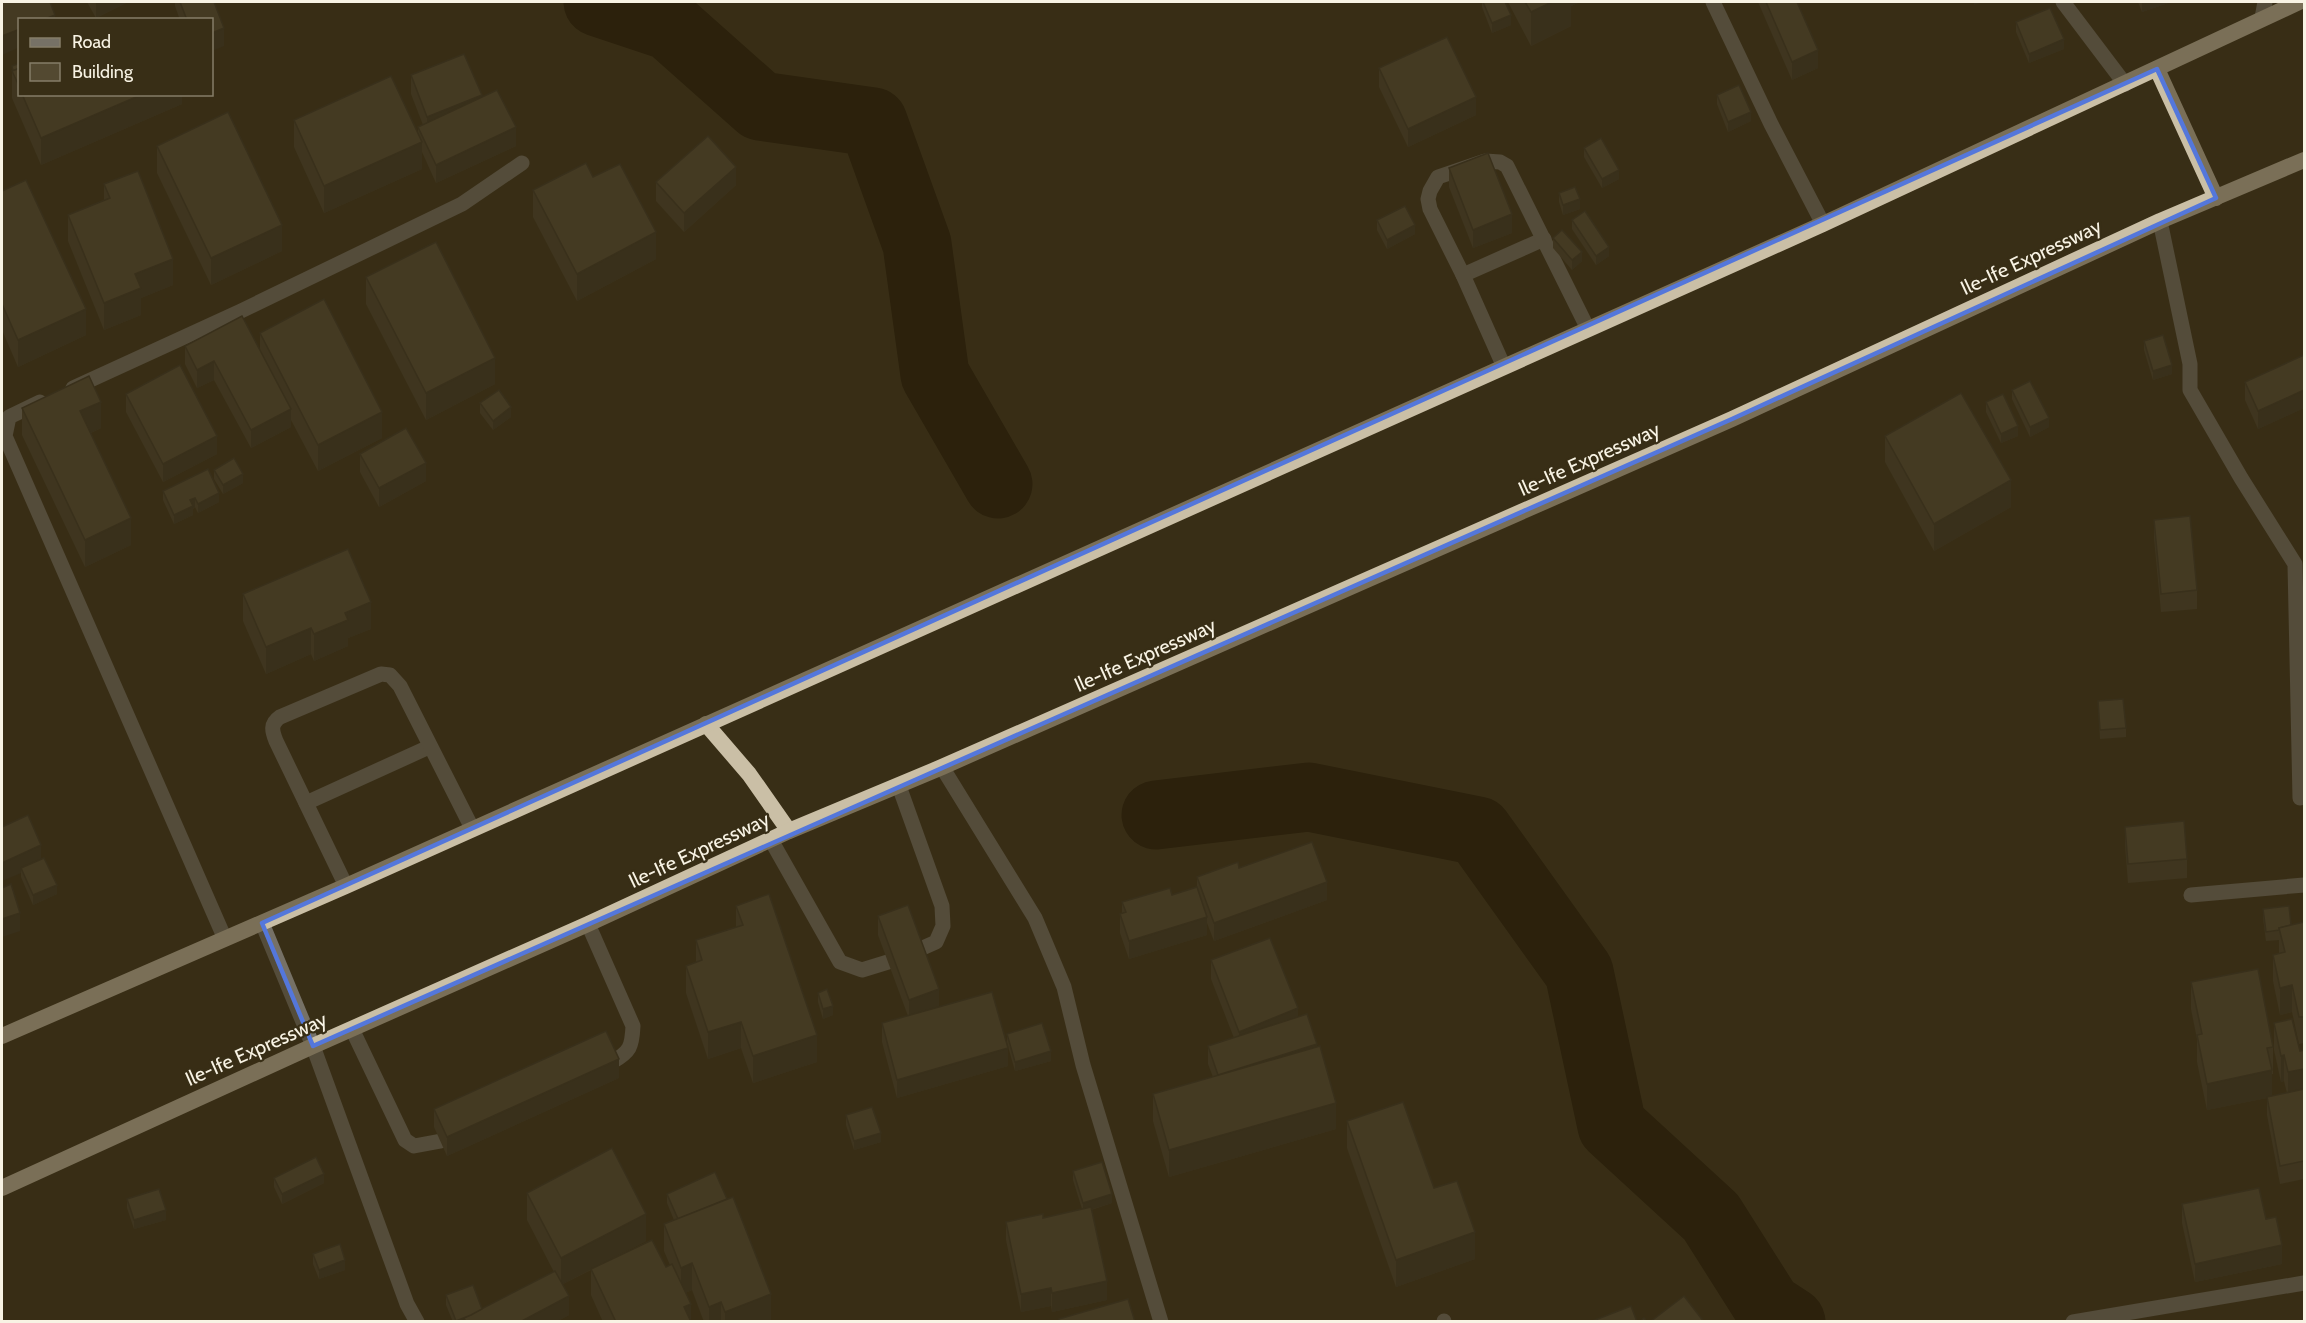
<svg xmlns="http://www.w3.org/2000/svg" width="2306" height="1323" viewBox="0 0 2306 1323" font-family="Cabin,sans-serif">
  <rect width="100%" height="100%" fill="#382e16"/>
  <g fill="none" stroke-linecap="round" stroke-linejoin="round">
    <!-- river -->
    <g stroke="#1d1300" stroke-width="69">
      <polyline points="598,2 670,26 760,106 873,122 917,244 935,375 998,484"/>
      <polyline points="1156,815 1309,797 1478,831 1579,972 1612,1126 1711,1217 1768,1307 1791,1322"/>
    </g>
    <!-- service -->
    <g stroke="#767166" stroke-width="15">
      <polyline points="2063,2 2125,84"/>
      <polyline points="2160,221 2190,364 2190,390 2241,478 2295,564 2300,798"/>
      <polyline points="1463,275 1544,239"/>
      <polyline points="1504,367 1463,275 1430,209 1428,199 1430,191 1438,177 1485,161 1500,162 1507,166 1588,329"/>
      <polyline points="899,786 942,906 943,926 936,942 918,950"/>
      <polyline points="306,803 429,747"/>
      <polyline points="771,840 840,962 862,970 888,962"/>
      <path d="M346 886 276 741C272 731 270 724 280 717L381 674 390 675 400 686 472 828"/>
      <path d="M588 924 633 1026C632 1047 630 1052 612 1062"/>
      <polyline points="352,1029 405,1140 414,1146 441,1141"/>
    </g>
    <!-- minor -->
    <g stroke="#767166" stroke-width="15">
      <polyline points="2262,18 2265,2"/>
      <polyline points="73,388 241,311 462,204 522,163"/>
      <polyline points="40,402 9,417 5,436 225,939"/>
      <polyline points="942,767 1035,918 1064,987 1083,1065 1161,1322"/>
      <polyline points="2191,895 2304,885"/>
      <polyline points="262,923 313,1046 407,1304 417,1322"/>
      <polyline points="1444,1322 1444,1321"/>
      <polyline points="2073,1322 2304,1283"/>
    </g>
    <!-- tertiary -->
    <polyline stroke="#767166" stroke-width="15" points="1713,2 1771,124 1823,224"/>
    <!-- trunk -->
    <g stroke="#cabfa6" stroke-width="16">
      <polyline points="2157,69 2216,198"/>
      <polyline points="706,724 749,774 789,831"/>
      <polyline points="2,1036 346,886 1823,224 2299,2"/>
      <polyline points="2,1188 313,1046 588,924 789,831 942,767 1732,419 2160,221 2304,160"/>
    </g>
  </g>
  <!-- wall -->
  <g fill="#473f2a">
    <polygon points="87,2 128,2 96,18"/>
    <polygon points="175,2 214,2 224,46 212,20 180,20 175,6"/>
    <polygon points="1482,2 1505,2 1511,25 1492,33 1482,7"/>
    <polygon points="1508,2 1580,2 1571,6 1571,26 1531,46"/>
    <polygon points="1758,2 1797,2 1818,68 1792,80"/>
    <polygon points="2138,2 2171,2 2142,12"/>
    <polygon points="2016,22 2064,49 2029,63 2016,32"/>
    <polygon points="20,63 20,94 182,94 182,104 41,165 12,98 12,66"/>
    <polygon points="1379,68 1476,115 1408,147 1379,87"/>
    <polygon points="411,75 482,97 516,146 436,183 422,152 422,169 324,213 294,147 294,120 418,136 418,127 423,125 411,94"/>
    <polygon points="1717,95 1751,121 1728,132 1717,104"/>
    <polygon points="157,146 282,251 211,285 157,173"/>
    <polygon points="1584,148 1619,179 1602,188 1584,157"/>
    <polygon points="1449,168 1512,233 1473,248 1449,187"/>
    <polygon points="656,182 736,185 684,232 656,201"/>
    <polygon points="104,184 173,285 141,298 141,315 104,330 68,241 68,215 104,200"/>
    <polygon points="533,190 656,259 577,301 533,217"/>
    <polygon points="2,191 86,335 18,367 2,330"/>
    <polygon points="1559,193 1580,209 1563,215 1559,202"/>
    <polygon points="1377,220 1415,234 1387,249 1377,230"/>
    <polygon points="1572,220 1609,256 1596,265 1572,229"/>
    <polygon points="1553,238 1582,261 1572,270 1553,248"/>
    <polygon points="366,277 495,384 426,420 366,304"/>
    <polygon points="260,333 382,438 318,471 291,420 291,427 251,448 214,380 197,388 185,364 185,346 260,350"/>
    <polygon points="2144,341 2172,374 2153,380 2144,350"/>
    <polygon points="2304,355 2304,408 2258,429 2245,400 2245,382"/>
    <polygon points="2012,390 2049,427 2030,437 2012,399"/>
    <polygon points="126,394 217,454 163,482 126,412"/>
    <polygon points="1986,402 2018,436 2001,443 1986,412"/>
    <polygon points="480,403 511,417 493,430 480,413"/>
    <polygon points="22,408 101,428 91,433 131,545 85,567 22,435"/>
    <polygon points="1885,436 2011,507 1934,551 1885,462"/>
    <polygon points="360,454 426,481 379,507 360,472"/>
    <polygon points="214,470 243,483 223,494 214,479"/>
    <polygon points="163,491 219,502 198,513 195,507 193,509 193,515 174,524 163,500"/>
    <polygon points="2154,520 2197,590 2197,609 2161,612 2154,538"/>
    <polygon points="243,594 371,629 348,638 348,646 314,661 311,654 266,674 243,621"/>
    <polygon points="2098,701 2126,728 2126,737 2100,739"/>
    <polygon points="2,827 41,859 57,894 33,905 21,877 21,873"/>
    <polygon points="2125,827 2187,859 2187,878 2128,883 2125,845"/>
    <polygon points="1239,868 1327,900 1214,941 1207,923 1207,935 1129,959 1120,933 1120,914 1122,914 1122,902 1172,895 1197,887 1197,877"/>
    <polygon points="736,906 817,1062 753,1083 741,1048 708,1059 686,993 686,966 696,963 696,940 736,927"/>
    <polygon points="2263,909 2291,925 2304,922 2304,1047 2304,1043 2299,1044 2292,1012 2280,1015 2273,981 2273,955 2279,953 2279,940 2266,941 2263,918"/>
    <polygon points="878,916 939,1007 1008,1066 897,1098 882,1042 882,1023 908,1016 878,935"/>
    <polygon points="1211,960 1298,1017 1317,1047 1336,1129 1169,1177 1153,1121 1153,1094 1213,1077 1208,1064 1208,1046 1234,1038 1211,979"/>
    <polygon points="2191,982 2273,1047 2273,1074 2272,1074 2272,1096 2287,1093 2284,1081 2281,1082 2274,1050 2274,1023 2300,1051 2304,1050 2304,1179 2280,1184 2267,1115 2267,1098 2207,1110 2197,1062 2197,1039 2191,1009"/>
    <polygon points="818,993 833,1015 823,1019 818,1002"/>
    <polygon points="1007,1034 1051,1061 1015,1071 1007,1043"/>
    <polygon points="619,1078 447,1156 434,1127 434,1109"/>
    <polygon points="846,1115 881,1142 854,1150 846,1125"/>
    <polygon points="1347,1121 1434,1188 1475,1259 1396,1287 1347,1148"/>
    <polygon points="1073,1171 1112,1203 1091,1210 1107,1300 1052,1312 1051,1306 1021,1312 1006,1240 1006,1222 1043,1218 1082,1209 1073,1180"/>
    <polygon points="274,1178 324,1183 282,1204 274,1187"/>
    <polygon points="527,1193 646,1241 608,1261 666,1267 670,1265 664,1251 664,1224 674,1220 667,1203 667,1194 771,1320 768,1322 704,1322 692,1290 685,1293 691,1304 691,1322 603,1322 591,1295 591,1270 563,1284 569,1315 556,1322 453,1322 446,1305 446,1295 482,1309 554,1272 527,1220"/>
    <polygon points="127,1199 166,1220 134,1229 127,1208"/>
    <polygon points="2182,1204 2266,1219 2282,1264 2195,1282 2182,1223"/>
    <polygon points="313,1254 345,1270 319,1279 313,1264"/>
  </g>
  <!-- shaded-wall -->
  <g fill="#3a3322">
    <polygon points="96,2 128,2 96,18"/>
    <polygon points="1552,2 1580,2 1571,6 1571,26 1531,46 1531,12"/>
    <polygon points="1974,2 1983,2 1974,5"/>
    <polygon points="2145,2 2171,2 2142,12 2142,3"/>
    <polygon points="55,15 55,20 43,20"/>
    <polygon points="1511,15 1511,25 1492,33 1492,23"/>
    <polygon points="224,28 224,46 212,51 212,33"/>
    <polygon points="20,29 20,47 2,55 2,36"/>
    <polygon points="2064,39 2064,49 2029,63 2029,54"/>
    <polygon points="1818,50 1818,68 1792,80 1792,62"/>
    <polygon points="143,94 182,94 182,104 41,165 41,138"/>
    <polygon points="482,95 482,113 427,135 427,117"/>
    <polygon points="1476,97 1476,115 1408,147 1408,129"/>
    <polygon points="1751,112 1751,121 1728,132 1728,122"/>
    <polygon points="516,127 516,146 436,183 436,165"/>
    <polygon points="422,142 422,169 324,213 324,186"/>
    <polygon points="736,167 736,185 684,232 684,213"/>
    <polygon points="1619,170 1619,179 1602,188 1602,179"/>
    <polygon points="1580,199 1580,209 1563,215 1563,205"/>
    <polygon points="1512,214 1512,233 1473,248 1473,230"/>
    <polygon points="282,225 282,251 211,285 211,258"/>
    <polygon points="1415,225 1415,234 1387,249 1387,240"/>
    <polygon points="656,232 656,259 577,301 577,274"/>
    <polygon points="1609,247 1609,256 1596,265 1596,256"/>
    <polygon points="1582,252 1582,261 1572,270 1572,260"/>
    <polygon points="173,259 173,285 141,298 141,315 104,330 104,303 135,274"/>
    <polygon points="86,309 86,335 18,367 18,340"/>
    <polygon points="495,358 495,384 426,420 426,393"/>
    <polygon points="214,361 214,380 197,388 197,370"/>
    <polygon points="2172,365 2172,374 2153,380 2153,371"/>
    <polygon points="2304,390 2304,408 2258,429 2258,411"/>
    <polygon points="101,402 101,428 80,438 80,411"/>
    <polygon points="511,407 511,417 493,430 493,421"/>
    <polygon points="291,409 291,427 251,448 251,430"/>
    <polygon points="382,412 382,438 318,471 318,445"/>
    <polygon points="2049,418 2049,427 2030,437 2030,427"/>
    <polygon points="2018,426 2018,436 2001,443 2001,434"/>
    <polygon points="217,436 217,454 163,482 163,464"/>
    <polygon points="426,463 426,481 379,507 379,488"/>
    <polygon points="243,474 243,483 223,494 223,485"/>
    <polygon points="2011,480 2011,507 1934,551 1934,524"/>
    <polygon points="219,493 219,502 198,513 198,504"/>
    <polygon points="195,498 195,507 193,509 193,515 174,524 174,515 190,500"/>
    <polygon points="131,518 131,545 85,567 85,540"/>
    <polygon points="371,602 371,629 348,638 348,646 314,661 314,634 345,613"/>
    <polygon points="311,628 311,654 266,674 266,647"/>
    <polygon points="41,845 41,863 21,868 21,873 2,881 2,863"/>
    <polygon points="1327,882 1327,900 1214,941 1214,923"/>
    <polygon points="57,885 57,894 33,905 33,895"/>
    <polygon points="20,913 20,931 2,937 2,919"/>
    <polygon points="1207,917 1207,935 1129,959 1129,941"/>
    <polygon points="2292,985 2292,1012 2280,1015 2280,988"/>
    <polygon points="939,989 939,1007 909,1018 909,1000"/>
    <polygon points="833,1006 833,1015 823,1019 823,1009"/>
    <polygon points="1298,1008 1298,1027 1239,1050 1239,1032"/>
    <polygon points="741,1022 741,1048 708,1059 708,1032"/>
    <polygon points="817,1035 817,1062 753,1083 753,1056"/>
    <polygon points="1317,1044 1317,1063 1218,1076"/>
    <polygon points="1008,1048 1008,1066 897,1098 897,1080"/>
    <polygon points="1051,1051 1051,1061 1015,1071 1015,1062"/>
    <polygon points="2284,1055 2284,1081 2281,1082 2281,1056"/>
    <polygon points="619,1059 619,1078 447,1156 447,1137"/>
    <polygon points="2304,1069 2304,1095 2288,1099 2288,1072"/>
    <polygon points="2272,1070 2272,1097 2207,1110 2207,1084"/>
    <polygon points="1336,1103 1336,1129 1169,1177 1169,1150"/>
    <polygon points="881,1133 881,1142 854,1150 854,1141"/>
    <polygon points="324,1174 324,1183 282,1204 282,1194"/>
    <polygon points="1112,1194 1112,1203 1083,1212 1083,1203"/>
    <polygon points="166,1210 166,1220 134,1229 134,1220"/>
    <polygon points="646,1214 646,1241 561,1285 561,1258"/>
    <polygon points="1475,1232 1475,1259 1396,1287 1396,1260"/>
    <polygon points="2282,1245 2282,1264 2195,1282 2195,1264"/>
    <polygon points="345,1260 345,1270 319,1279 319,1270"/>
    <polygon points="692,1263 692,1290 681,1295 681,1268"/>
    <polygon points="1107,1281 1107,1300 1052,1312 1052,1293"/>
    <polygon points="1051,1288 1051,1306 1021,1312 1021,1294"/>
    <polygon points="771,1294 771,1320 768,1322 725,1322 725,1312"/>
    <polygon points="569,1296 569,1315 556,1322 520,1322"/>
    <polygon points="721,1302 721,1322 709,1322 709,1307"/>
    <polygon points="691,1304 691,1322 684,1307"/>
    <polygon points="483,1310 464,1318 464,1322 456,1322 456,1321"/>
  </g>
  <!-- building -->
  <g fill="#534931" stroke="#3a3322" stroke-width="1.5">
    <polygon points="2,2 50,2 55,15 43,20 20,20 20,29 2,36"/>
    <polygon points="180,2 214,2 224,28 212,33 212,20 187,20"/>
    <polygon points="1483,2 1505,2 1511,15 1492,23"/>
    <polygon points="1525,2 1552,2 1531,12"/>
    <polygon points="1766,2 1797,2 1818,50 1792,62"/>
    <polygon points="2050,8 2064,39 2029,54 2016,22"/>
    <polygon points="1447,37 1476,97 1408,129 1379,68"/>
    <polygon points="464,54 482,95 427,117 411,75"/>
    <polygon points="20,63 20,68 13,71 12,66"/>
    <polygon points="20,68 20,88 12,71"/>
    <polygon points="391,76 422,142 324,186 294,120"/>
    <polygon points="1739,85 1751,112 1728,122 1717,95"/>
    <polygon points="497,90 516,127 436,165 418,127"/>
    <polygon points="22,94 143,94 41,138"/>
    <polygon points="228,112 282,225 211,258 157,146"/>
    <polygon points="708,136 736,167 684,213 656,182"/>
    <polygon points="1601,138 1619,170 1602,179 1584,148"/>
    <polygon points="1488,153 1512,214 1473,230 1449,168"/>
    <polygon points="586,163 593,177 620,164 656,232 577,274 533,190"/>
    <polygon points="138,171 173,259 135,274 141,288 104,303 68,215 110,198 104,184"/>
    <polygon points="26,180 86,309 18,340 2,304 2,191"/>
    <polygon points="1575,187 1580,199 1563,205 1559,193"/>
    <polygon points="1405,206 1415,225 1387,240 1377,220"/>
    <polygon points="1585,211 1609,247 1596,256 1572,220"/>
    <polygon points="1562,230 1582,252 1572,260 1553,238"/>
    <polygon points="436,242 495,358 426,393 366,277"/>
    <polygon points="324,299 382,412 318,445 260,333"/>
    <polygon points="242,316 291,409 251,430 214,361 197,370 185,346"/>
    <polygon points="2163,335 2172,365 2153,371 2144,341"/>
    <polygon points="2304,355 2304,390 2258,411 2245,382"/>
    <polygon points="180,365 217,436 163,464 126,394"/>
    <polygon points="89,376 101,402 80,411 131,518 85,540 22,408"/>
    <polygon points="2030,381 2049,418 2030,427 2012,390"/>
    <polygon points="499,390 511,407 493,421 480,403"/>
    <polygon points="1961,393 2011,480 1934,524 1885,436"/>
    <polygon points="2003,394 2018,426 2001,434 1986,402"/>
    <polygon points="406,428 426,463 379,488 360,454"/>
    <polygon points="234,458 243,474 223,485 214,470"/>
    <polygon points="208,469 219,493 198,504 195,498 190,500 193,506 174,515 163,491"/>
    <polygon points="2190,516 2197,590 2161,594 2154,520"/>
    <polygon points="348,549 371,602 345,613 348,620 314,634 311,628 266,647 243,594"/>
    <polygon points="2123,699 2126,728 2100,730 2098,701"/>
    <polygon points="28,815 41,845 2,863 2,827"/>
    <polygon points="2184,821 2187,859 2128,864 2125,827"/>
    <polygon points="1312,842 1327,882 1214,923 1197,877 1238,862 1239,868"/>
    <polygon points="44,858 57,885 33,895 21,868"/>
    <polygon points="11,884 20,913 2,919 2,888"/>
    <polygon points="1197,887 1207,917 1129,941 1120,914 1126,912 1122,902 1170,888 1172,895"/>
    <polygon points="769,894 817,1035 753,1056 741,1022 708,1032 686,966 702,960 696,940 743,925 736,906"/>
    <polygon points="908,905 939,989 909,1000 878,916"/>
    <polygon points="2289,906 2291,925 2279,928 2280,930 2266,932 2263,909"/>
    <polygon points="2304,922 2304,1020 2304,1017 2299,1017 2292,985 2280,988 2273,955 2285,952 2279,928"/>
    <polygon points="1270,938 1298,1008 1239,1032 1211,960"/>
    <polygon points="2258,969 2273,1047 2267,1048 2272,1070 2207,1084 2197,1035 2202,1034 2191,982"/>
    <polygon points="827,989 833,1006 823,1009 818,993"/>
    <polygon points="992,992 1008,1048 897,1080 882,1023"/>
    <polygon points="1307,1014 1317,1044 1218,1075 1208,1046"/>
    <polygon points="2292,1019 2300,1051 2304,1050 2304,1069 2288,1072 2284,1055 2281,1056 2274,1023"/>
    <polygon points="1042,1023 1051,1051 1015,1062 1007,1034"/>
    <polygon points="606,1031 619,1059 447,1137 434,1109"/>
    <polygon points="1320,1046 1336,1103 1169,1150 1153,1094"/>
    <polygon points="2304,1089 2304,1161 2280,1166 2267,1097"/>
    <polygon points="1403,1102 1434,1188 1457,1181 1475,1232 1396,1260 1347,1121"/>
    <polygon points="872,1107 881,1133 854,1141 846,1115"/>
    <polygon points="612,1148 646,1214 561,1258 527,1193"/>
    <polygon points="316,1157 324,1174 282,1194 274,1178"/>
    <polygon points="1102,1162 1112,1194 1083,1203 1073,1171"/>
    <polygon points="715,1172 727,1199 678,1219 667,1194"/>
    <polygon points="2259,1188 2266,1219 2276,1217 2282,1245 2195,1264 2182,1204"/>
    <polygon points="159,1189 166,1210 134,1220 127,1199"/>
    <polygon points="733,1197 771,1294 725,1312 721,1302 709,1307 692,1263 681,1268 664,1224"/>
    <polygon points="1091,1207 1107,1281 1052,1293 1051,1288 1021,1294 1006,1222 1043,1214 1043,1218"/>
    <polygon points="652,1240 666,1267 672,1264 691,1304 684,1307 691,1322 616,1322 591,1269"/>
    <polygon points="340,1244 345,1260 319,1270 313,1254"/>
    <polygon points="555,1271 569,1296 520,1322 466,1322 464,1318"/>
    <polygon points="473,1285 482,1309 471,1315 456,1321 446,1295"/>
    <polygon points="1684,1296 1704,1322 1650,1322"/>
    <polygon points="1128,1299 1135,1322 1059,1322 1059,1319"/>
    <polygon points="1631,1306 1637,1322 1590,1322"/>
    <polygon points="1644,1318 1647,1322 1640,1322"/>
  </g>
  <!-- marked area -->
  <path d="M0 0H2306V1323H0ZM2157 69 2216 198 1732 419 313 1046 262 923Z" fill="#382e16" fill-opacity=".55" fill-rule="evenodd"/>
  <path fill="none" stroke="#5477db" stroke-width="4.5" stroke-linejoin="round" d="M2157 69 2216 198 1732 419 313 1046 262 923Z"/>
  <g text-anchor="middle" stroke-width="4.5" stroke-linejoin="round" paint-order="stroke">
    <!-- street labels -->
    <g font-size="20" fill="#f8f3e4" stroke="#382e16">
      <text transform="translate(2031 257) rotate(-25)" y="7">Ile-Ife Expressway</text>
      <text transform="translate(1589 459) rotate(-24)" y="7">Ile-Ife Expressway</text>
      <text transform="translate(1145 655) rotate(-24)" y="7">Ile-Ife Expressway</text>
      <text transform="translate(699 850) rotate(-25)" y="7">Ile-Ife Expressway</text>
      <text transform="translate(256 1049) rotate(-24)" y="7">Ile-Ife Expressway</text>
    </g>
  </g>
  <!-- border -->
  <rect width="2306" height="1323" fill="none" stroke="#f8f3e4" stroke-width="6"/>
  <!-- legend -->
  <rect x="18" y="18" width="195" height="78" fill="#382e16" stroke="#857d68" stroke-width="1.5"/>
  <rect x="30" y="38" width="30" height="9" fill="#767166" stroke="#857d68" stroke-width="1.5"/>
  <text x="72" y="48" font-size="18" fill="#f8f3e4">Road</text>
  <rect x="30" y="63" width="30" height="18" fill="#534931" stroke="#857d68" stroke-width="1.5"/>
  <text x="72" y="78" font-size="18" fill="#f8f3e4">Building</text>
</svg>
